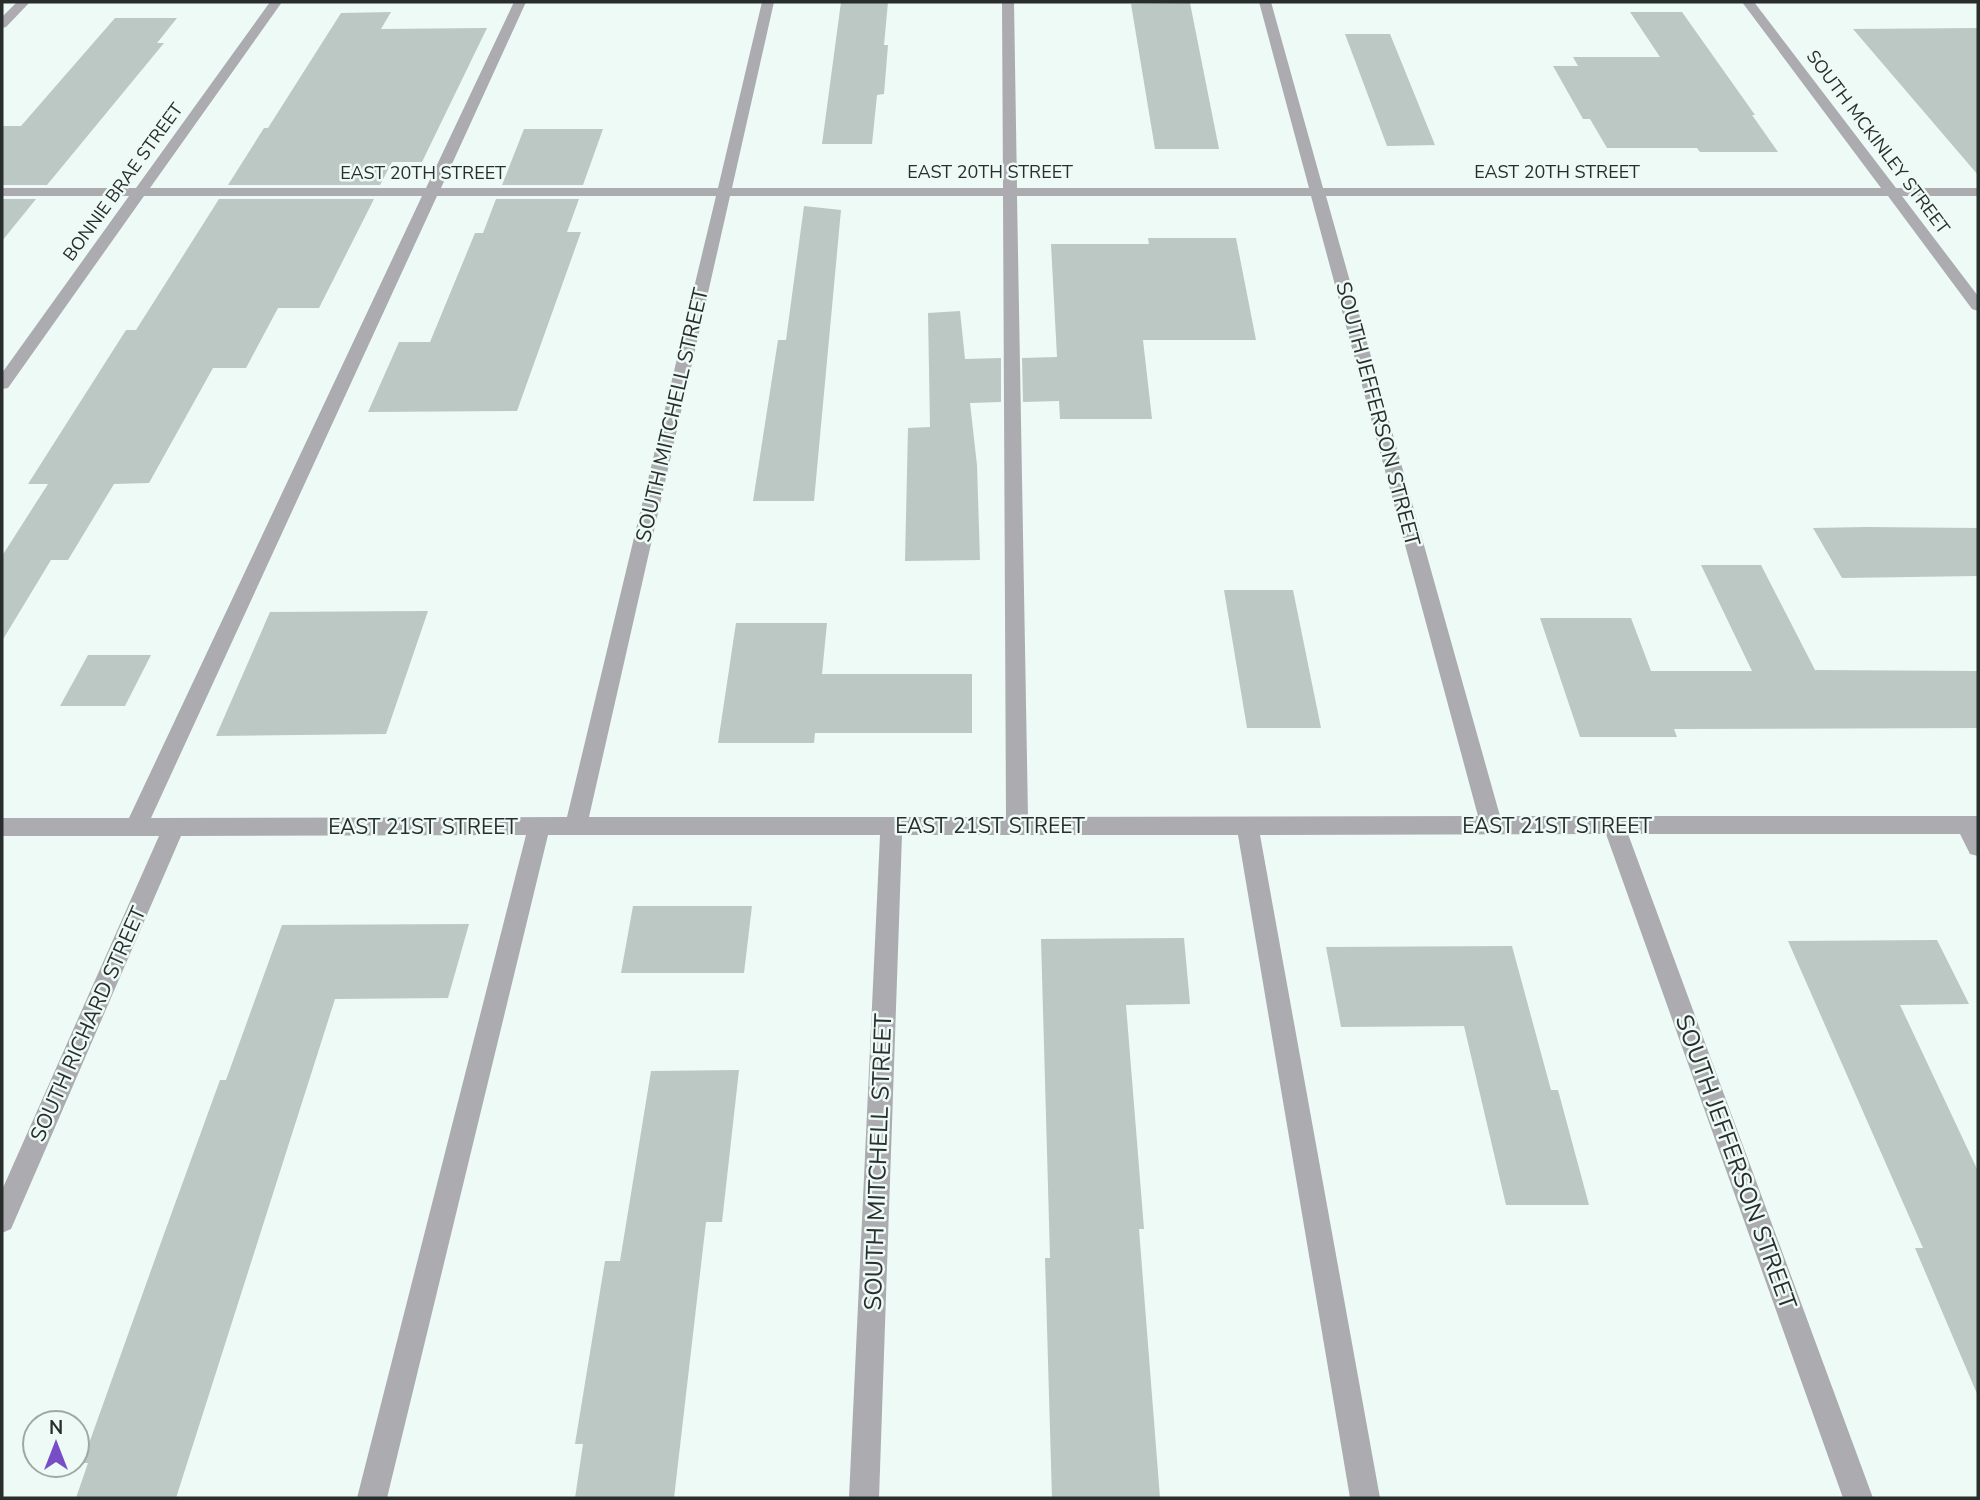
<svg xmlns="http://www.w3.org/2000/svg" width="1980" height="1500" viewBox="0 0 1980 1500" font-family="'Nunito Sans',sans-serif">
  <rect width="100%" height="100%" fill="#edfaf6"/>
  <!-- building -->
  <g fill="#bbc8c4">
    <polygon points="841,2 888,2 884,45 888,45 884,94 877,95 872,144 822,144"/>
    <polygon points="1190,3 1219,149 1155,149 1131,4"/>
    <polygon points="391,12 381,29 487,28 422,162 392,162 380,185 228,185 264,128 268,128 341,13"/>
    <polygon points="1630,12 1682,12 1755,115 1752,115 1778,152 1700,152 1697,148 1607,148 1590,119 1583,119 1553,66 1578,66 1573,57 1660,57"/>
    <polygon points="115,18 177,18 157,43 164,43 47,185 2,185 2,126 21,126"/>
    <polygon points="1978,28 1978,175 1853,29"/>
    <polygon points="1345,34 1390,34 1435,145 1387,146"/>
    <polygon points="524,129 603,129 583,185 502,185"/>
    <polygon points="2,199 36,199 2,241"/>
    <polygon points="219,199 374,199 319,308 278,308 246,368 213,368 149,483 114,484 68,560 51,560 2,641 2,556 48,484 28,484 126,330 136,330"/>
    <polygon points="496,199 579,199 567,232 581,232 517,411 368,412 399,342 430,342 475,233 483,233"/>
    <polygon points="804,206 841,210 814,501 753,501 778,340 786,340"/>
    <polygon points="1148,238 1236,238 1256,340 1143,340 1152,419 1060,419 1059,401 1023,402 1022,358 1057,357 1051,244 1149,244"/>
    <polygon points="960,311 965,359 1001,358 1001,402 970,403 977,465 980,560 905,561 908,428 930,427 928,313"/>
    <polygon points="1866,527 1978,528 1978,576 1842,578 1813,528"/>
    <polygon points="1701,565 1761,565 1815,670 1978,671 1978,728 1674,729 1677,737 1580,737 1540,618 1631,618 1651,671 1752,671"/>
    <polygon points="1224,590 1293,590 1321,728 1247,728"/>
    <polygon points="428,611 386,734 216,736 270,612"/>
    <polygon points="736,623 827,623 822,674 972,674 972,733 815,733 814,743 718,743"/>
    <polygon points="88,655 151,655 125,706 60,706"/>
    <polygon points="633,906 752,906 744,973 621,973"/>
    <polygon points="469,924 448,998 335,999 176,1498 76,1498 88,1463 82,1463 164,1234 220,1080 226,1080 282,925"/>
    <polygon points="1184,938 1190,1004 1126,1005 1144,1229 1139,1229 1160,1498 1052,1498 1045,1258 1050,1258 1041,939"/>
    <polygon points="1937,940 1969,1004 1900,1005 1978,1171 1978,1396 1915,1248 1923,1248 1788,941"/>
    <polygon points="1512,946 1551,1090 1558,1090 1589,1205 1506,1205 1464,1026 1341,1027 1326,947"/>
    <polygon points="739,1070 722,1222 706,1222 674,1498 575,1498 583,1444 575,1444 605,1261 620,1261 651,1071"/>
  </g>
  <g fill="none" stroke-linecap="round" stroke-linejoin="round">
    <!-- minor -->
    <g fill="#acabb0" fill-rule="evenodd">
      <polygon points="17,2 30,2 6,27 2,28 2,17"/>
      <path d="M270 2H282L150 188H426L514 2H526L441 188H718L762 2H774L732 188H1003L1002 2H1014L1017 188H1309L1259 2H1271L1323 188H1881L1742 2H1754L1896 188H1978V196H1902L1978 296V311L1972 309 1888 196H1326L1500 816H1978V856L1970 854 1960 834H1628L1873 1498H1843L1606 834 1260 835 1380 1498H1350L1238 835H902L879 1498H849L880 835H548L387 1498H357L526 835 181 836 11 1229 2 1233V1190L159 836H2V818H129L422 196H144L8 388 2 389V373L129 196H2V188H136ZM437 196H716L567 817 151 818ZM730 196H1003L1006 817H589ZM1017 196H1311L1478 816 1028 817Z"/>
    </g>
  </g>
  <g text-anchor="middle" stroke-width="5" stroke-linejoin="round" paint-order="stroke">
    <!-- far-street labels -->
    <g font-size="18" fill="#292d2c" stroke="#edfaf6">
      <text transform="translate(1878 142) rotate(53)" y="6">SOUTH MCKINLEY STREET</text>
      <text x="990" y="178">EAST 20TH STREET</text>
      <text x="1557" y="178">EAST 20TH STREET</text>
      <text x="423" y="179">EAST 20TH STREET</text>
      <text transform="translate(123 182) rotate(-54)" y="6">BONNIE BRAE STREET</text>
    </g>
    <!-- street labels -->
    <g font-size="21" fill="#292d2c" stroke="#edfaf6">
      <text transform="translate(1378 414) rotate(75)" y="7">SOUTH JEFFERSON STREET</text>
      <text transform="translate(672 415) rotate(-77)" y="7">SOUTH MITCHELL STREET</text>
      <text x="990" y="833">EAST 21ST STREET</text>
      <text x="1557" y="833">EAST 21ST STREET</text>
      <text x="423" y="834">EAST 21ST STREET</text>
      <text transform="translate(88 1024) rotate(-66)" y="7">SOUTH RICHARD STREET</text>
    </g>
    <!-- near-street labels -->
    <g font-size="24" fill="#292d2c" stroke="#edfaf6">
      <text transform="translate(878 1162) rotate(-88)" y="8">SOUTH MITCHELL STREET</text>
      <text transform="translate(1736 1162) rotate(70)" y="8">SOUTH JEFFERSON STREET</text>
    </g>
  </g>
  <!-- border -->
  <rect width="1980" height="1500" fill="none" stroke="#292d2c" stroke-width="7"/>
  <!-- north arrow -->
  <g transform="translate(56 1444)"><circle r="33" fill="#edfaf6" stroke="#9fa8a5" stroke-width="2"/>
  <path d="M0-5L12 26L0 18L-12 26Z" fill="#774ec6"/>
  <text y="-10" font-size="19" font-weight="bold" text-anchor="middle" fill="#292d2c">N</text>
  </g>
</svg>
